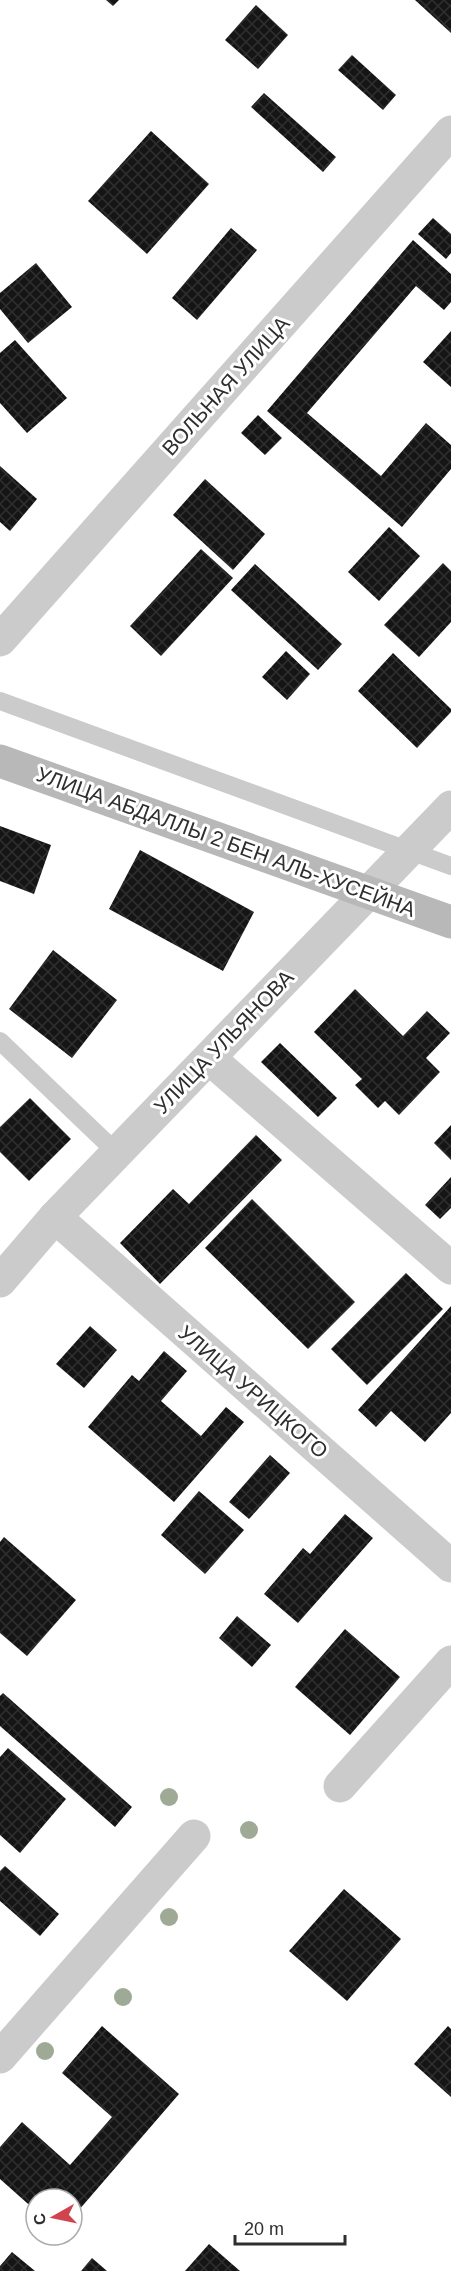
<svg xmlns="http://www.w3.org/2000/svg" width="451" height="2271" viewBox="0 0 451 2271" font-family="Arial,sans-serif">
  <defs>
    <pattern id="building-cross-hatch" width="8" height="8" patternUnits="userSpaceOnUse" patternTransform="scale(1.5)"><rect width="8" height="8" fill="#151515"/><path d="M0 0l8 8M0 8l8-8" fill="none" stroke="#2f2f2f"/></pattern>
  </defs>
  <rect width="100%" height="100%" fill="#fff"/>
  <!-- building -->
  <g fill="url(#building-cross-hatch)">
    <polygon points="106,0 119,0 113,6"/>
    <polygon points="415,0 451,0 451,33"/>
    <polygon points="256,5 288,35 258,69 225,40"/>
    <polygon points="352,55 396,95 383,110 338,70"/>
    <polygon points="264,93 336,157 323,172 251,107"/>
    <polygon points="151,131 209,184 147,254 88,201"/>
    <polygon points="433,218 451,234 451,253 446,259 418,234"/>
    <polygon points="231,228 257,250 197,320 172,298"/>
    <polygon points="413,240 451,274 451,302 444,310 416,286 307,413 381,476 426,423 451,445 451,469 402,527 267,411"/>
    <polygon points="36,263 72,307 28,343 0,309 0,293"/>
    <polygon points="451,331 451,387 423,362"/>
    <polygon points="15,340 67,398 27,433 0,403 0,353"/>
    <polygon points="258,415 282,438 265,455 241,433"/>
    <polygon points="0,466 37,499 10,531 0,522"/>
    <polygon points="205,479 265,534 233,570 173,515"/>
    <polygon points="389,527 420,556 379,601 348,572"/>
    <polygon points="201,549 233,578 161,656 130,626"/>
    <polygon points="443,563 451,571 451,622 419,657 384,625"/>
    <polygon points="255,564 342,644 318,670 231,590"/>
    <polygon points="286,651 310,674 287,700 262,677"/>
    <polygon points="393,653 451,709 451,712 417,748 358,691"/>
    <polygon points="0,826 51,845 34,894 0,881"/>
    <polygon points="140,850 254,912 223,971 109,909"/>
    <polygon points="53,950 117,1000 72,1058 9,1009"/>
    <polygon points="355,989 403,1036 427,1011 450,1033 426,1058 440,1072 399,1115 385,1101 378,1108 355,1085 362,1079 314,1032"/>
    <polygon points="280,1043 337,1098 318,1117 261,1062"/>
    <polygon points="30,1098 71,1139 29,1181 0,1152 0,1127"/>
    <polygon points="451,1125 451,1160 434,1143"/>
    <polygon points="256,1135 282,1160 160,1284 120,1243 173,1189 189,1204"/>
    <polygon points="451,1177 451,1208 440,1219 425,1205"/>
    <polygon points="252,1199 355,1302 308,1349 205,1248"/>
    <polygon points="406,1273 443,1309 367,1385 331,1349"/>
    <polygon points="451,1306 451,1413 425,1442 391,1411 376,1427 358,1410"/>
    <polygon points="90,1326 117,1350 84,1388 56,1364"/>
    <polygon points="164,1351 187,1371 161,1401 201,1436 226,1407 244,1422 174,1502 88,1427 132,1375 139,1381"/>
    <polygon points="270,1455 290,1473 249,1519 229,1502"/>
    <polygon points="199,1491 244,1530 205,1574 161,1535"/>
    <polygon points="345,1514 373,1538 298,1623 264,1594 303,1548 310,1554"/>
    <polygon points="4,1537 76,1600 27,1656 0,1633 0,1542"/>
    <polygon points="237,1616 271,1645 252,1667 219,1638"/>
    <polygon points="345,1629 400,1677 350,1735 295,1687"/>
    <polygon points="3,1693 132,1807 115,1827 0,1726 0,1696"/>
    <polygon points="8,1748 66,1799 20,1853 0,1835 0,1757"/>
    <polygon points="5,1866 59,1914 40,1936 0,1901 0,1871"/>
    <polygon points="344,1889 401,1939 347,2001 289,1951"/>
    <polygon points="102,2026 179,2094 72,2218 72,2199 36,2199 36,2211 0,2179 0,2147 22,2122 70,2165 112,2117 62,2073"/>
    <polygon points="448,2026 451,2029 451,2097 414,2064"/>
    <polygon points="209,2244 240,2271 185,2271"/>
    <polygon points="12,2252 35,2271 0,2271 0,2266"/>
    <polygon points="92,2258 107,2271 81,2271"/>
  </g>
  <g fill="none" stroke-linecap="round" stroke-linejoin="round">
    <!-- service -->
    <g stroke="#cbcbcb" stroke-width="18">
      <polyline points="0,701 451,866"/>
      <polyline points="0,1041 117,1153"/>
    </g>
    <!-- minor -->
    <g stroke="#cbcbcb" stroke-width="33">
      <polyline points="0,640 451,132"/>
      <polyline points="209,1058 451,1268"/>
      <polyline points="55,1217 451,1566"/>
      <polyline points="0,1281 55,1217 451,807"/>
      <polyline points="340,1786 451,1662"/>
      <polyline points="0,2057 194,1836"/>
    </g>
    <!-- secondary -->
    <polyline stroke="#b8b8b8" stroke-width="33" points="0,761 451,922"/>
  </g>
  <!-- trees -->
  <g fill="#9faa96">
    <circle cx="169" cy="1797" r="9"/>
    <circle cx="249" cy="1830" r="9"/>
    <circle cx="169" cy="1917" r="9"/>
    <circle cx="123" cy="1997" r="9"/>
    <circle cx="45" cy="2051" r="9"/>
  </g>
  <g text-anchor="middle" stroke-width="6" stroke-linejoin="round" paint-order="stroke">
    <!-- street labels -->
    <g font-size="21" fill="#2e2e2e" stroke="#fff">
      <text transform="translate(226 386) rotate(-48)" y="7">ВОЛЬНАЯ УЛИЦА</text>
      <text transform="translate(226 842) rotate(20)" y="7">УЛИЦА АБДАЛЛЫ 2 БЕН АЛЬ-ХУСЕЙНА</text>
      <text transform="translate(224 1042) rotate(-46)" y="7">УЛИЦА УЛЬЯНОВА</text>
      <text transform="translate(253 1392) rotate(41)" y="7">УЛИЦА УРИЦКОГО</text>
    </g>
  </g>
  <!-- north arrow -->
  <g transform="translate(54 2217) rotate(261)"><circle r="28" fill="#ffffff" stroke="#ababab" stroke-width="1.5"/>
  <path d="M0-4.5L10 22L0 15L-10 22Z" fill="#d1444e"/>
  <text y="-9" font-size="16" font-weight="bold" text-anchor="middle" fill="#2e2e2e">С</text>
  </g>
  <!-- scale -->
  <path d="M235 2235v9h110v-9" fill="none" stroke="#2e2e2e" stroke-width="3"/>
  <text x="244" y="2235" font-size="18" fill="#2e2e2e" stroke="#ffffff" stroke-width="4.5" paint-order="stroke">20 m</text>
</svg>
